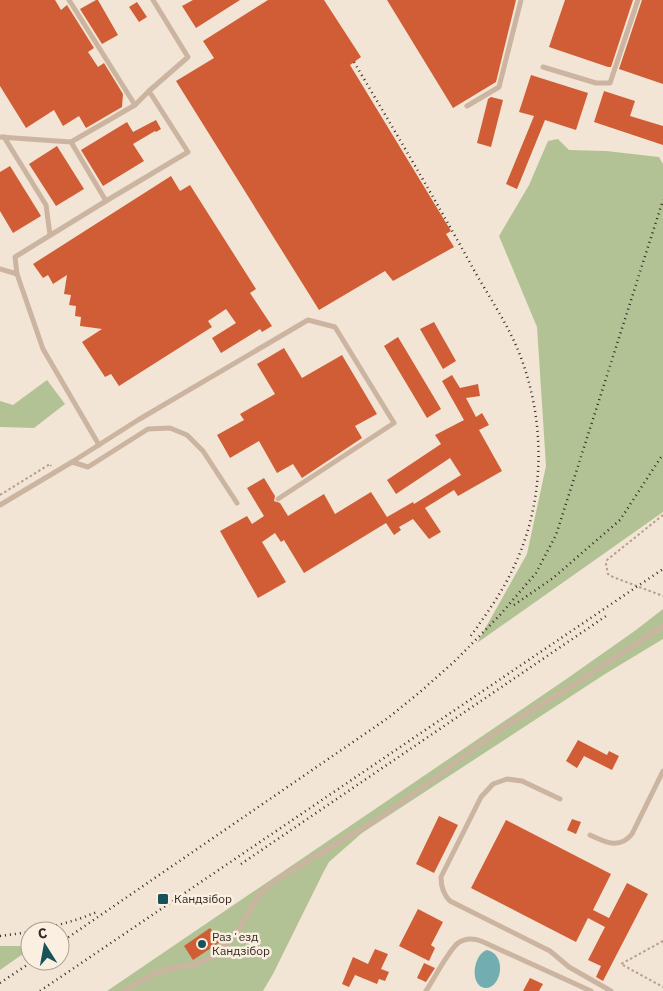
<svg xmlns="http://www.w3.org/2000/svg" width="663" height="991" viewBox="0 0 663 991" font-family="'IBM Plex Sans',sans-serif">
  <rect width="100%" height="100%" fill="#f2e5d5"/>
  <!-- green -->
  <g fill="#b2c294">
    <polygon points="558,139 569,150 606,151 659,157 663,164 663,512 477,643 527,554 546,466 537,327 499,236 529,185 548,141"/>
    <polygon points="47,380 65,404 34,428 0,427 0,401 13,405"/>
    <polygon points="663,609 663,639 605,674 362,833 329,862 323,873 273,974 263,991 107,991 565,680 636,630"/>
    <polygon points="0,946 30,946 30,949 0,970"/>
  </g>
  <!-- water -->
  <path fill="#72aeb1" d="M487 950C508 955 501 989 485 988 469 986 473 954 487 950Z"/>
  <!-- building -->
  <g fill="#d05d35">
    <polygon points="0,0 55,0 61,10 67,5 94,48 88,52 98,67 104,63 123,94 122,107 86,128 79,116 63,126 54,110 26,128 0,86"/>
    <polygon points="96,0 98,0 118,35 102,44 80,9"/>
    <polygon points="193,0 240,0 196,28 182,6"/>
    <polygon points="268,0 324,0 361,57 350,65 451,231 446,234 454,247 393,281 385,271 319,310 176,81 214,58 203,41"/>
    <polygon points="387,0 516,0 496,82 453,108"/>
    <polygon points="565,0 633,0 611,67 608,67 549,47"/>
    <polygon points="642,0 663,0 663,84 619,69"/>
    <polygon points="137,2 147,17 139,22 129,7"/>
    <polygon points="531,75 588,93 576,130 545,120 517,189 506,184 534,116 519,112"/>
    <polygon points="604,91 635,101 630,116 663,126 663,145 594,122"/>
    <polygon points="491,97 503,100 491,147 477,143 488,99"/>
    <polygon points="156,120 161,129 156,132 155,131 133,144 144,161 103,186 81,150 127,122 133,132"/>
    <polygon points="57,146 84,189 56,206 29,164"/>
    <polygon points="10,166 41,216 13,233 0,211 0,172"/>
    <polygon points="171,176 180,191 190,185 256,289 250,293 272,326 262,332 260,329 221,353 212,338 236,323 226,309 208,321 212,327 119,386 111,374 105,377 82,342 102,329 80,326 81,317 75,316 76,306 69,305 71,295 64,294 67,275 53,284 48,275 43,278 33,264"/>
    <polygon points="434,322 456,361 443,369 420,329"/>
    <polygon points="398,337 441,409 427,418 384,346"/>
    <polygon points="284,348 302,378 342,355 377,414 355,426 362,438 302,478 293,464 277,473 259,441 230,458 217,435 244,420 240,414 275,394 257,364"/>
    <polygon points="452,375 460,388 478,384 480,396 466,398 476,417 482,413 489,425 479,430 502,471 458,496 454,490 425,508 441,532 429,539 413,519 399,527 401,530 394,535 386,523 304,573 284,540 281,542 275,533 262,542 286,582 258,598 220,531 247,516 252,524 264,516 247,488 264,478 275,496 274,501 280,503 288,516 324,494 335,514 371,492 387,517 413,502 414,504 461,475 450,458 396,494 387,480 441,444 435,435 464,420 442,381"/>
    <polygon points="578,740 607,755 609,751 619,756 612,770 584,756 577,768 566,761"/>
    <polygon points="439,816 458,825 434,873 416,864"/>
    <polygon points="572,819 581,822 576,834 567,830"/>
    <polygon points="506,820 611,874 593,910 609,918 627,883 648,894 603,981 596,977 601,966 588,960 605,927 588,918 576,942 471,888"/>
    <polygon points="418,909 443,922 431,945 435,948 429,961 399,946"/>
    <polygon points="210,928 220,942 193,960 184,946"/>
    <polygon points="375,949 388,954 381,969 389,972 385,981 379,979 377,984 355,975 349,987 342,984 353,957 368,964"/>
    <polygon points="424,963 435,968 426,982 417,978"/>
    <polygon points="530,978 543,984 539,991 523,991"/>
  </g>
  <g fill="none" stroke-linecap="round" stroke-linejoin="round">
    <!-- path -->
    <g stroke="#b79e8b" stroke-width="2" stroke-dasharray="2.5 2.5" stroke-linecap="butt">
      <polyline points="0,495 50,464 51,466"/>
      <polyline points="663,515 607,560 606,564 608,574 613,577 663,596"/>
      <polyline points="663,941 621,964 663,987"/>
    </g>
    <!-- service -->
    <g stroke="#cbb4a0" stroke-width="5">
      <polyline points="69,0 135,105"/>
      <polyline points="543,67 596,83 610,83 638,0"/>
      <polyline points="467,106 499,87 521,0"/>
      <polyline points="0,137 71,142 106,201 15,257 17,274 43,349 99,445"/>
      <polyline points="4,137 46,205 50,235"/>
      <polyline points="71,142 135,105 149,91"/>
      <polyline points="106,201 188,152 149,91 188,57 153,0"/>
      <polyline points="0,269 17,274"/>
      <polyline points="72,462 88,467 148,429 170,428 187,435 203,451 237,503"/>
      <polyline points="0,505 72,462 138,420 308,320 335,327 394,423 278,499"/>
      <path d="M560 799 522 781 507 779 493 784 481 797 441 877C441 887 443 894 450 901L550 951 569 967 611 991"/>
      <path d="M590 835C605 842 619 850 632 834L663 771"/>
      <polyline points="124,991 154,974 169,969 196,964 215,956 237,932 259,895 274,881 378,819 425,786 472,750 506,726 561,693 663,626"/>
      <path d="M426 991C434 979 448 951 458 943 465 938 473 938 481 941L591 991"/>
    </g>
    <!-- rail -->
    <g stroke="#342924" stroke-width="2.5" stroke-dasharray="1 4" stroke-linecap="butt">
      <path d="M354 62C393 128 432 194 469 261 485 291 505 319 518 350 545 416 546 494 517 560 505 588 488 612 470 637"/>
      <polyline points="514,605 553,578 620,520 663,454"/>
      <polyline points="241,864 609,614"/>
      <polyline points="37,931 79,919 97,912"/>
      <polyline points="0,936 30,932"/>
      <polyline points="60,943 388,718 420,692 456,660 500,615 536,573 556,535 663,200"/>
      <polyline points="0,983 33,961"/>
      <polyline points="40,991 663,569"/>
    </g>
  </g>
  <!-- markers -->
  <g fill="#175358" stroke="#faefe1" stroke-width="2">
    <rect x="157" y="893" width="12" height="12" rx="2.5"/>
    <circle cx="202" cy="944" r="5"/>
  </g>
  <g text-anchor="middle" stroke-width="5" stroke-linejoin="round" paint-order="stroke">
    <!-- poi labels -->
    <g font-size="12" fill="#342924" stroke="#faefe1" text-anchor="start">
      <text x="174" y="903">Кандзібор</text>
      <text x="212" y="941">Разʼезд<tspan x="212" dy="14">Кандзібор</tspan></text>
    </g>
  </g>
  <!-- north arrow -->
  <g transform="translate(45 946) rotate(349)"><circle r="24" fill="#faefe1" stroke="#aba095"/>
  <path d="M0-4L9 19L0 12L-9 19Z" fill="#175358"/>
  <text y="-8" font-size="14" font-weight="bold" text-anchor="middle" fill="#342924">С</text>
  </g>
</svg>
